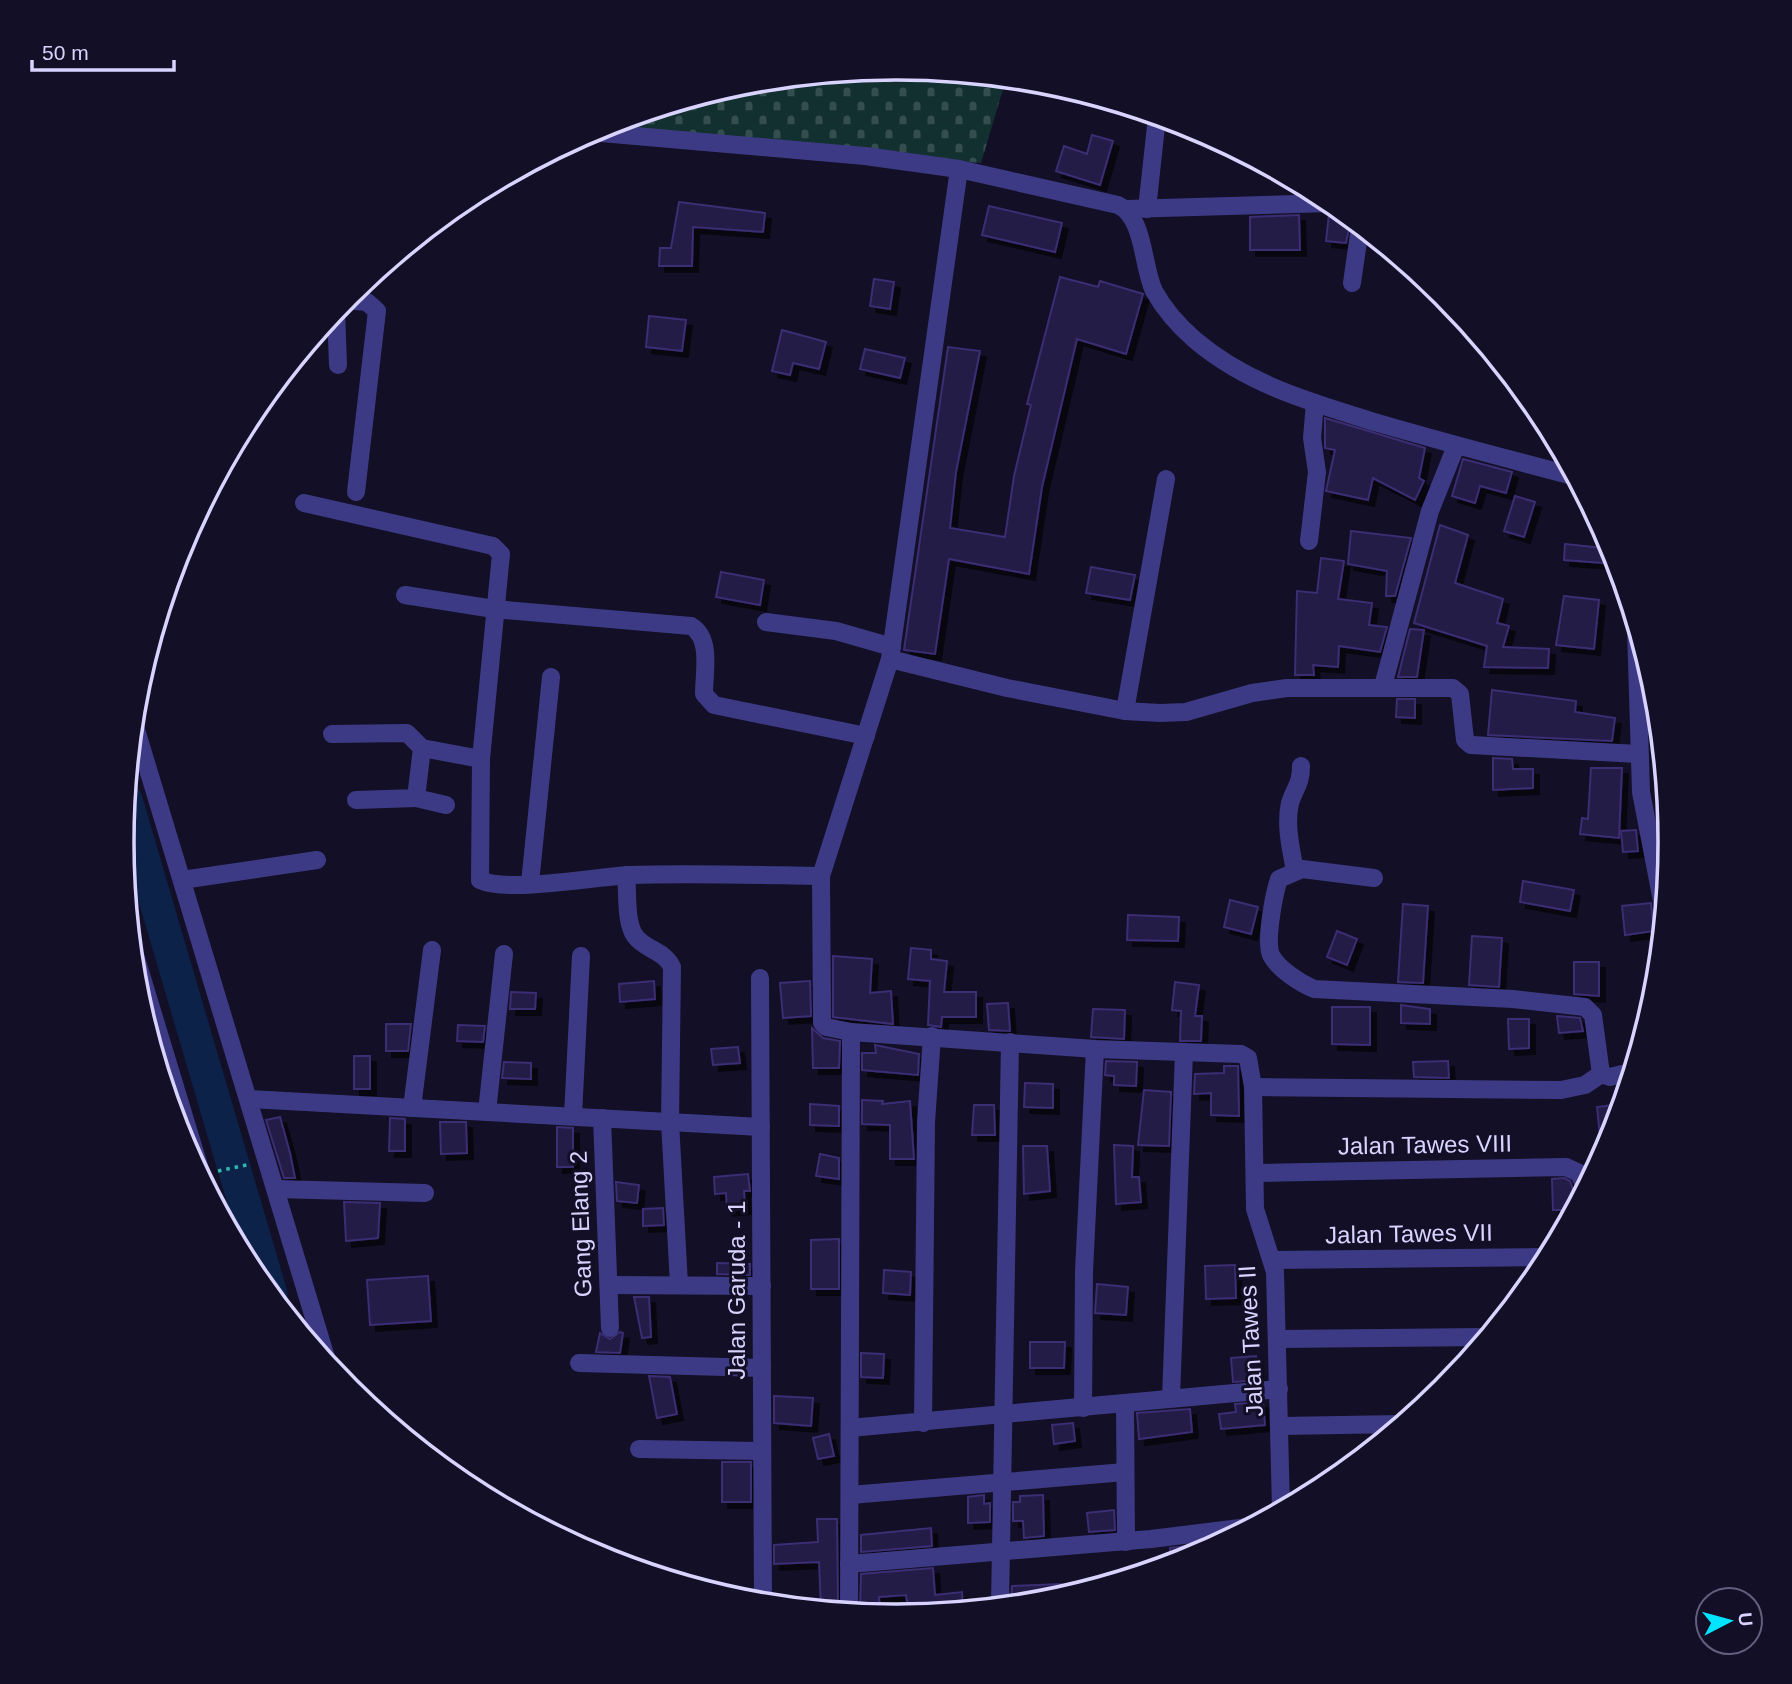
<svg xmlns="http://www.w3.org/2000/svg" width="1792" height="1684" viewBox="0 0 1792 1684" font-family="Arial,sans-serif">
  <defs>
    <pattern id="cemetery-stones" width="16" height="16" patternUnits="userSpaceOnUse" patternTransform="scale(1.75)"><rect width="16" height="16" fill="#12302f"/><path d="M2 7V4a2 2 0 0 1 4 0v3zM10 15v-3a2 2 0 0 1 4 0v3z" fill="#344d4e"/></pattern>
    <filter id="shadow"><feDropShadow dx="6" dy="6" stdDeviation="0" flood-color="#0009"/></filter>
  </defs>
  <rect width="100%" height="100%" fill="#130f26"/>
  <!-- cemetery -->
  <polygon fill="url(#cemetery-stones)" points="896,68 1006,79 981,163 606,130 608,125 745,83"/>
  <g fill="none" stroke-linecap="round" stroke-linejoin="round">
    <!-- river -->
    <polyline stroke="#0c2248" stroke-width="33" points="126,800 271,1294"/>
  </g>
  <!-- building -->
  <g fill="#241b47" stroke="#3b2d73" stroke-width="2" filter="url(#shadow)">
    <polygon points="1092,135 1113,141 1100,185 1056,171 1064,146 1087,154"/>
    <polygon points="679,202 765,213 763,232 693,227 692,266 659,266 660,248 671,248"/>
    <polygon points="989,206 1062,223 1055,252 982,235"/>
    <polygon points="1338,211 1351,220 1346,243 1326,241 1329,214"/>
    <polygon points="1299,215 1300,250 1250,250 1250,217"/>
    <polygon points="1060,277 1098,287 1100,281 1143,294 1126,354 1077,339 1042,487 1029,574 949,559 935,654 904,650 948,347 980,351 956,472 950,528 1005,537 1014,476 1031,405 1027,404"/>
    <polygon points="874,279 894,282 890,309 870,306"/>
    <polygon points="649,316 686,320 682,351 646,347"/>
    <polygon points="782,330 826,342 819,369 793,363 790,375 772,371"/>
    <polygon points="865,349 905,358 900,378 860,369"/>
    <polygon points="1325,418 1425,448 1419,478 1424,481 1415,500 1373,478 1368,500 1326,491 1335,450 1325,448"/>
    <polygon points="1463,459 1512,472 1506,493 1480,486 1475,503 1452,496"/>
    <polygon points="1515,496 1535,502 1524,537 1504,531"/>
    <polygon points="1440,525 1468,535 1455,583 1503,599 1497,623 1509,626 1503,647 1549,649 1548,668 1484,667 1487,646 1414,623"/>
    <polygon points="1351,531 1411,538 1395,596 1386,596 1387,571 1348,564"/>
    <polygon points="1565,544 1612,549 1616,564 1564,560"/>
    <polygon points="1321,558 1344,561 1338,599 1372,603 1369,625 1387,627 1380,652 1339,646 1338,667 1313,665 1314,675 1295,675 1297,591 1317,593"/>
    <polygon points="1091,567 1135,575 1130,600 1086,593"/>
    <polygon points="721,572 764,580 760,605 716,597"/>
    <polygon points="1564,596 1599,600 1594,649 1556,645"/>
    <polygon points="1410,629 1424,630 1417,677 1398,677"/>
    <polygon points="1492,690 1576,701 1575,712 1615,718 1612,741 1488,735"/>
    <polygon points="1397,699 1415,699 1415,718 1396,717"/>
    <polygon points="1493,758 1512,759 1513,769 1533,769 1533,788 1493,790"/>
    <polygon points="1591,768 1622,768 1619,838 1580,834 1582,818 1588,819"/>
    <polygon points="1636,830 1638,851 1623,852 1621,831"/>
    <polygon points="1523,881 1574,890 1570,911 1520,902"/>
    <polygon points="1230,900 1258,907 1251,934 1224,927"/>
    <polygon points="1651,903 1654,931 1625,935 1622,906"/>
    <polygon points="1403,904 1428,906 1423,983 1398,982"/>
    <polygon points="1128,915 1179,917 1178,941 1127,940"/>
    <polygon points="1337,931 1357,939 1347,965 1327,957"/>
    <polygon points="1472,936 1502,938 1499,987 1469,985"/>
    <polygon points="911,948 931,950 931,959 947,961 944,992 976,992 976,1017 942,1017 941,1027 928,1025 930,981 908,979"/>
    <polygon points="833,956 872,959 870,993 891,991 893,1024 833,1017"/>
    <polygon points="1574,962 1599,962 1599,996 1574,994"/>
    <polygon points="654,981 655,999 620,1002 619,984"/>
    <polygon points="810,981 811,1016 783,1018 780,983"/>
    <polygon points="1175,982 1199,985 1195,1016 1202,1016 1201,1041 1180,1041 1181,1011 1172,1010"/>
    <polygon points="511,992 536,993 535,1009 510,1009"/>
    <polygon points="1008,1003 1010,1031 989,1030 987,1004"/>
    <polygon points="1401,1005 1430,1009 1430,1024 1401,1023"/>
    <polygon points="1332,1007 1370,1007 1370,1045 1332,1044"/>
    <polygon points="1093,1009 1125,1010 1124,1039 1091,1037"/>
    <polygon points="1557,1016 1580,1018 1583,1031 1559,1033"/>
    <polygon points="1508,1019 1529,1019 1529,1048 1509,1049"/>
    <polygon points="386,1024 411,1024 408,1051 386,1051"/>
    <polygon points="458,1025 485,1026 483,1042 457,1041"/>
    <polygon points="812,1028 823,1038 840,1041 839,1068 813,1068"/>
    <polygon points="875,1045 919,1054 918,1075 862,1070 862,1053 876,1053"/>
    <polygon points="738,1047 740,1063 713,1065 711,1049"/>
    <rect x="354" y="1056" width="16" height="33"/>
    <polygon points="1106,1061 1137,1062 1136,1086 1114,1085 1114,1076 1105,1075"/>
    <polygon points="1448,1061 1449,1078 1414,1077 1413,1062"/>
    <polygon points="504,1062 531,1063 531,1079 502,1078"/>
    <polygon points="1224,1066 1238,1066 1239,1116 1211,1115 1211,1093 1194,1094 1195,1074 1224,1073"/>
    <polygon points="1025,1083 1053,1084 1053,1108 1024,1107"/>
    <polygon points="1144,1090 1171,1092 1169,1146 1138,1145"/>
    <polygon points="862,1100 883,1101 882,1104 910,1101 914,1159 890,1159 890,1125 862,1124"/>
    <polygon points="810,1104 839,1106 839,1126 810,1125"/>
    <polygon points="1621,1104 1611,1138 1602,1155 1597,1107"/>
    <polygon points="974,1105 994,1105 995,1135 972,1135"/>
    <polygon points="280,1117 290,1153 295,1178 284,1178 266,1120"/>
    <polygon points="390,1118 405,1119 405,1151 389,1151"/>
    <polygon points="440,1122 466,1122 467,1153 441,1154"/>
    <polygon points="557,1127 573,1128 573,1167 557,1167"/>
    <polygon points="1114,1145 1133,1146 1132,1177 1139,1177 1141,1202 1116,1204"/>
    <polygon points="1023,1146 1047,1146 1050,1191 1024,1194"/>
    <polygon points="820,1154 839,1158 839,1179 816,1176"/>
    <polygon points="748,1174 750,1191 744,1191 745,1208 727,1210 726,1193 715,1194 714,1177"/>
    <polygon points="1564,1178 1570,1181 1577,1202 1572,1210 1553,1210 1552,1179"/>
    <polygon points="616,1182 639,1185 637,1203 617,1201"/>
    <polygon points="344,1202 380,1203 378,1238 346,1241"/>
    <polygon points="663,1208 664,1225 643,1226 643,1209"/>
    <polygon points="839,1239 839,1289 811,1289 811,1240"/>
    <polygon points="717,1263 750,1264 750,1275 717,1274"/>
    <polygon points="1235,1265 1236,1298 1206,1299 1205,1266"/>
    <polygon points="884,1270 911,1272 910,1295 883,1293"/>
    <polygon points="428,1276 431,1321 370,1325 367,1280"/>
    <polygon points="1097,1284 1128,1287 1126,1315 1095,1313"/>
    <polygon points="634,1297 649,1297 651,1337 642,1338"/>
    <polygon points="620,1332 623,1333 620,1353 596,1352 600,1333 610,1339"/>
    <polygon points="1030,1342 1065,1342 1064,1368 1030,1368"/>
    <polygon points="861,1353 884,1354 883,1378 861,1377"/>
    <polygon points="1256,1356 1258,1380 1233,1382 1231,1358"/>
    <polygon points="649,1376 670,1377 677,1414 657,1418"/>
    <polygon points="774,1396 813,1398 811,1426 774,1423"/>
    <polygon points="1263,1402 1265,1425 1221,1429 1219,1414 1236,1412 1235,1404"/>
    <polygon points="1190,1409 1192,1432 1139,1439 1137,1413"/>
    <polygon points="1073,1423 1075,1441 1054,1444 1052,1425"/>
    <polygon points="829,1434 834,1456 818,1459 813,1438"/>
    <rect x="722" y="1462" width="29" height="40"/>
    <polygon points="984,1495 984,1504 990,1503 990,1522 968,1523 968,1497"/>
    <polygon points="1043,1495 1044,1536 1024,1538 1023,1521 1013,1521 1013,1502 1020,1502 1020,1496"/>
    <polygon points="1114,1510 1115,1530 1089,1532 1087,1513"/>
    <polygon points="817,1519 837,1519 838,1607 821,1608 819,1562 774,1564 774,1545 818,1542"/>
    <polygon points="931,1528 932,1546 861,1552 861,1535"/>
    <polygon points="1197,1545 1197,1554 1170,1563 1170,1548"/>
    <polygon points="933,1568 935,1595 962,1592 963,1609 909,1614 906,1595 879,1597 880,1614 860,1612 861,1574"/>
    <polygon points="1061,1584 1062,1596 1011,1604 1012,1586"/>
  </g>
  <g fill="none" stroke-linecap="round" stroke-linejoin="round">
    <!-- path -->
    <polyline stroke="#2fb8b0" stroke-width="3.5" stroke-dasharray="3.5 5" stroke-linecap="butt" points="218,1171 251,1164"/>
    <!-- minor -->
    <g stroke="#3d3a85" stroke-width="18">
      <path d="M590 132 865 156 959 169 1118 205C1145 218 1142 266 1154 291 1164 309 1180 327 1195 340 1248 385 1313 403 1378 423 1443 442 1508 459 1573 476"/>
      <polyline points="959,169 890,659 821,876 822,1023 826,1027 851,1032 1095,1049 1241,1054 1248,1058 1253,1087 1255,1209 1275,1272 1281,1509"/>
      <polyline points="1127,209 1331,203"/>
      <polyline points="1147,209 1157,117"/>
      <polyline points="1352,283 1360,227"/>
      <polyline points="345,300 367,302 377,311 356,492"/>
      <polyline points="336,310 338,365"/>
      <path d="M304 503 493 546 501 554 481 759 480 880C508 893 595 877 629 875 693 873 757 875 821 876"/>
      <polyline points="1309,541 1317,472 1312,438 1315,403"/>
      <path d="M405 595 494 609 691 626C712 638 704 672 704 694L714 705 866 736"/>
      <polyline points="766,622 836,631 892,647"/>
      <polyline points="1636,629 1641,792 1663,906"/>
      <polyline points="890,659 1007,688 1125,711 1160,713 1186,712 1252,693 1287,688 1453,688 1460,694 1465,740 1471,745 1638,754"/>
      <polyline points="1383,686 1430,511 1456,446"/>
      <polyline points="1125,711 1166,479"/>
      <polyline points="134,723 328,1364"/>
      <polyline points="332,734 407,733 422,748 481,759"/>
      <polyline points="416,798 446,805"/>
      <polyline points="356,800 416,798 422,748"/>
      <path d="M1295 871C1291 849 1285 825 1290 803 1295 787 1301 785 1301 766"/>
      <path d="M626 875C628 891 625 922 635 936 645 950 664 950 672 967L670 1122 679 1284"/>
      <path d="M1374 878 1302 869 1279 879C1274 894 1265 941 1271 955 1278 969 1300 983 1314 989L1513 999 1585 1007 1593 1015 1601 1074 1610 1077 1631 1072"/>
      <polyline points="182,880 317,860"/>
      <polyline points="530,883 551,677"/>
      <polyline points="132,945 203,1179"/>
      <polyline points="760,978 763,1603"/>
      <polyline points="1253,1087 1561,1090 1585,1085 1601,1074"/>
      <polyline points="249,1099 761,1127"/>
      <polyline points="412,1108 432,950"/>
      <polyline points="487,1112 504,954"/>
      <polyline points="573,1116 581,956"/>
      <polyline points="602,1118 610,1328"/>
      <polyline points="1255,1173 1566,1167 1579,1173 1585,1187"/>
      <polyline points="276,1189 425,1193"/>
      <polyline points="1272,1260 1547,1257"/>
      <polyline points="609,1285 762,1286"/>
      <polyline points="1277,1339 1486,1337"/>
      <polyline points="579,1363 762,1368"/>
      <polyline points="1171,1398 1184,1052"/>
      <polyline points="1125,1405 1126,1542"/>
      <polyline points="1083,1408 1084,1271 1095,1049"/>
      <polyline points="923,1423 926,1122 932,1036"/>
      <polyline points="1280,1426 1401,1424"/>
      <polyline points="850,1428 1279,1389"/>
      <polyline points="639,1449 761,1451"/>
      <polyline points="850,1495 1125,1472"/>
      <polyline points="849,1564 1151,1539 1248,1527"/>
      <polyline points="1000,1605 1010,1042"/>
      <polyline points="849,1611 851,1032"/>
    </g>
  </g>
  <g text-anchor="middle" stroke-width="6" stroke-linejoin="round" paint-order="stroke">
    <!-- street labels -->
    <g font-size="24" fill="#d9d4ff" stroke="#130f26">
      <text transform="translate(1425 1145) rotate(-1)" y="8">Jalan Tawes VIII</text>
      <text transform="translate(581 1224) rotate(-92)" y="8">Gang Elang 2</text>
      <text transform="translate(1409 1234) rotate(-1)" y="8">Jalan Tawes VII</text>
      <text transform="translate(737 1290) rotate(-90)" y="8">Jalan Garuda - 1</text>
      <text transform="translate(1251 1341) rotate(-93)" y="8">Jalan Tawes II</text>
    </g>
  </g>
  <!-- crop -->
  <path d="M0 0H1792V1684H0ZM134 842a762 762 0 1 1 1524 0a762 762 0 1 1-1524 0Z" fill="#130f26" fill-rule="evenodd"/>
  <path fill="none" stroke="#d9d4ff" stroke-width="3.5" d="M134 842a762 762 0 1 1 1524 0a762 762 0 1 1-1524 0Z"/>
  <!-- north arrow -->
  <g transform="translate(1729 1621) rotate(84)"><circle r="33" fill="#130f26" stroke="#625e7d" stroke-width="2"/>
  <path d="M0-5L12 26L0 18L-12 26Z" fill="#00e5ff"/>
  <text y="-10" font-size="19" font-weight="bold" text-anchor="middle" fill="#d9d4ff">U</text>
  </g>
  <!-- scale -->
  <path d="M32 60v10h142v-10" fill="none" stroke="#d9d4ff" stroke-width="3.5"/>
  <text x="42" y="60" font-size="21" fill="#d9d4ff" stroke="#130f26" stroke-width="5" paint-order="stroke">50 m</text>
</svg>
